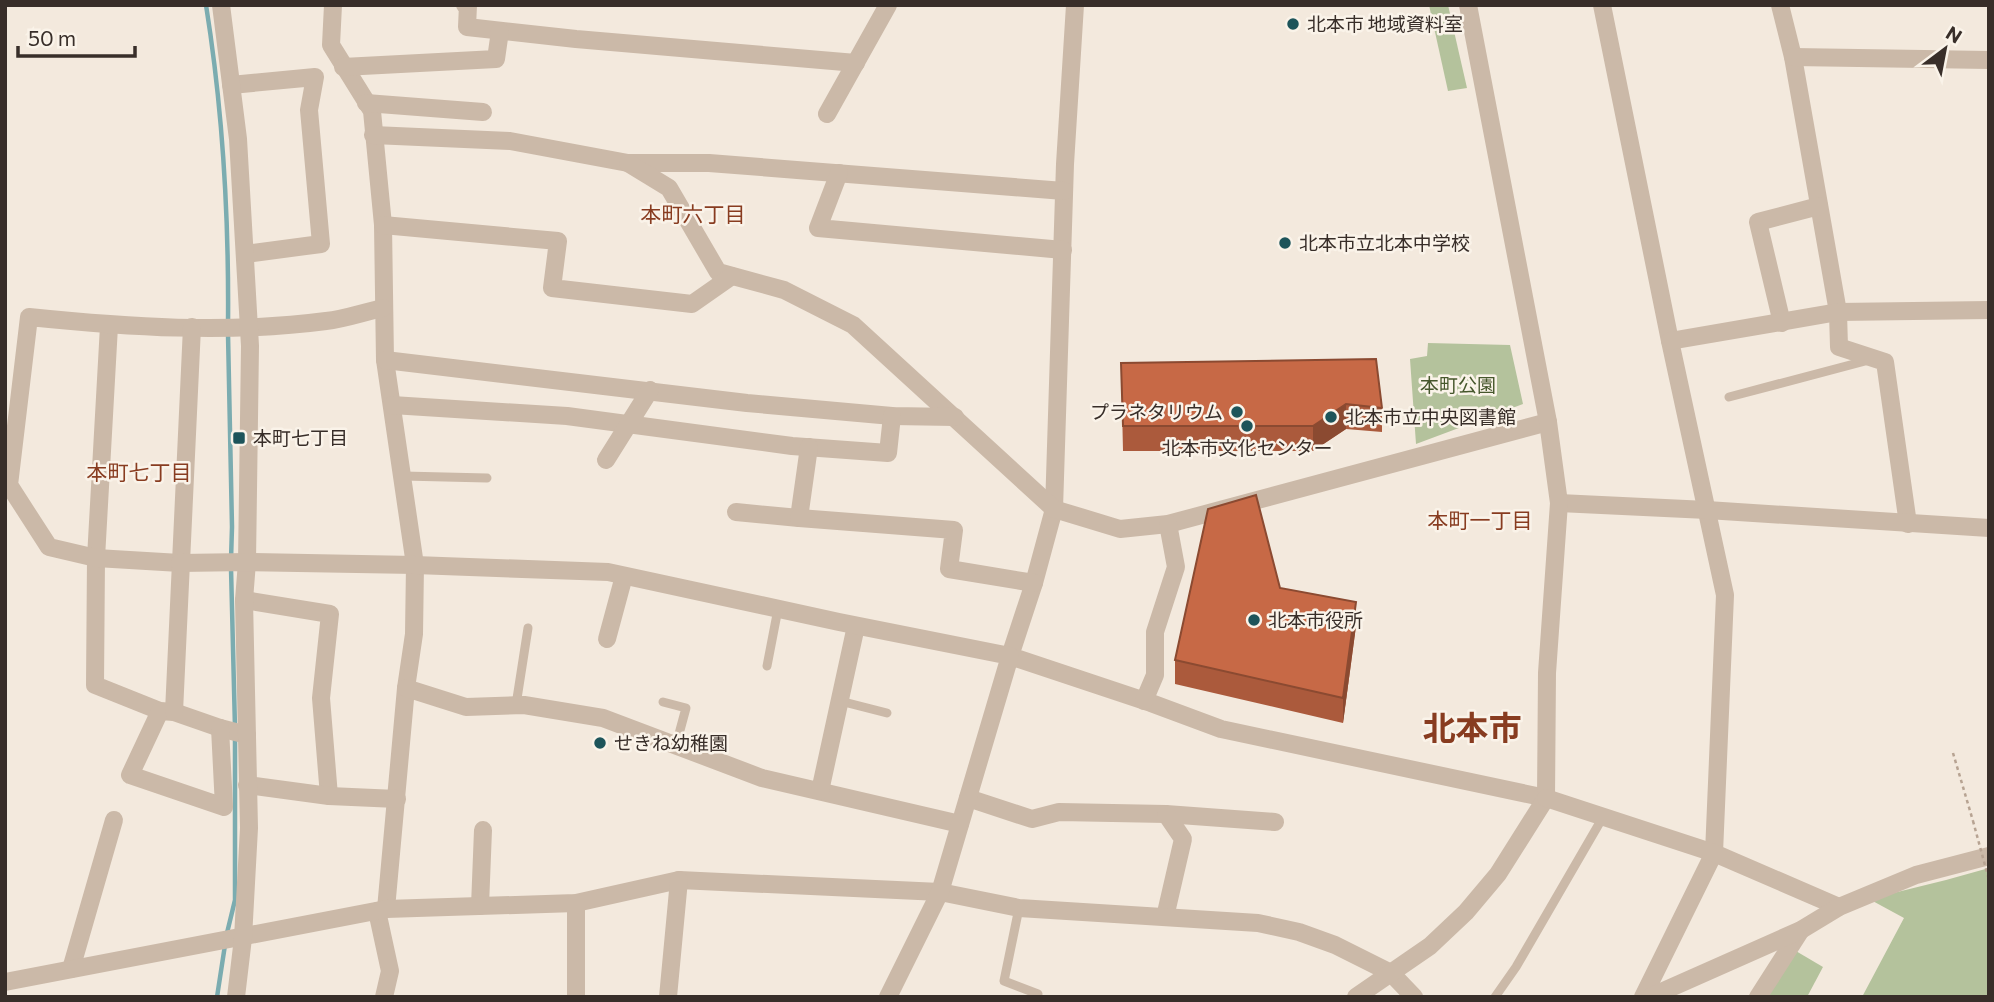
<svg xmlns="http://www.w3.org/2000/svg" width="1994" height="1002" viewBox="0 0 1994 1002" font-family="Commissioner,'Noto Sans JP',sans-serif">
  <rect width="100%" height="100%" fill="#f3e9dd"/>
  <!-- green -->
  <g fill="#b4c29c">
    <polygon points="1429,5 1448,5 1467,88 1448,91"/>
    <polygon points="1428,343 1510,345 1523,404 1416,444 1410,359 1427,356"/>
    <polygon points="1989,868 1989,997 1862,997 1904,918 1869,899 1946,880"/>
    <polygon points="1784,944 1823,967 1807,997 1756,997"/>
  </g>
  <g fill="none" stroke-linecap="round" stroke-linejoin="round">
    <!-- stream -->
    <g stroke="#7bacb0" stroke-width="4.5">
      <path d="M206 5C223 111 229 218 228 325"/>
      <polyline points="228,334 232,527 231,560"/>
      <polyline points="231,568 235,728"/>
      <polyline points="227,933 235,900 235,736"/>
      <polyline points="217,997 225,945"/>
    </g>
    <!-- path -->
    <polyline stroke="#b7a392" stroke-width="2.5" stroke-dasharray="3.5 3.5" stroke-linecap="butt" points="1953,753 1973,821"/>
    <!-- service -->
    <g stroke="#cbb9a8" stroke-width="9">
      <polyline points="1729,397 1869,360"/>
      <polyline points="403,476 487,478"/>
      <polyline points="767,666 778,609"/>
      <polyline points="840,701 887,713"/>
      <polyline points="663,702 686,708 676,745"/>
      <polyline points="516,705 528,628"/>
      <polyline points="1019,908 1004,981 1038,994"/>
      <polyline points="1495,997 1516,967 1603,817"/>
    </g>
    <!-- minor -->
    <g stroke="#cbb9a8" stroke-width="18">
      <polyline points="333,5 331,45 372,111 383,225 385,360 415,565 414,634 406,688 386,909"/>
      <polyline points="465,5 468,5 467,27 576,39 856,63"/>
      <polyline points="1075,5 1065,164 1054,509 1034,583 1010,656 1151,703 1221,729 1546,798"/>
      <polyline points="1602,5 1670,341 1725,595 1714,853 1643,997"/>
      <polyline points="1780,5 1793,57 1838,312 1839,347 1885,362 1908,524"/>
      <polyline points="1793,57 1989,60"/>
      <polyline points="343,67 496,59 500,31"/>
      <polyline points="231,85 315,77 309,110 321,244 245,254"/>
      <polyline points="366,103 483,112"/>
      <polyline points="827,114 888,5"/>
      <polyline points="373,135 510,141 628,163 709,163 1064,191"/>
      <polyline points="628,163 669,188 718,272 784,290 853,325 1054,509 1120,529 1168,524 1548,422"/>
      <polyline points="839,173 818,228 1063,250"/>
      <polyline points="383,225 558,241 552,288 692,304 732,276"/>
      <polyline points="1782,323 1758,222 1819,206"/>
      <polyline points="109,326 96,558 95,685 160,711 174,712 220,728 247,735"/>
      <polyline points="1670,341 1838,312 1989,310"/>
      <polyline points="385,360 747,403 892,416 955,417"/>
      <polyline points="392,405 567,416 792,446 888,453 892,416"/>
      <polyline points="606,460 650,390"/>
      <polyline points="1559,503 1707,510 1989,528"/>
      <polyline points="736,512 799,518 809,447"/>
      <polyline points="799,518 954,530 949,569 1034,583"/>
      <path d="M180 563 96 558 49 547 9 485 29 317C127 327 227 334 326 321 345 319 364 312 383 308"/>
      <polyline points="244,600 330,614 321,698 329,796"/>
      <polyline points="607,639 624,576"/>
      <polyline points="406,688 466,707 524,705 603,718 762,778 960,824"/>
      <polyline points="1144,701 1155,675 1155,632 1176,567 1168,524"/>
      <polyline points="160,711 130,775 224,807 220,728"/>
      <polyline points="174,712 192,327"/>
      <polyline points="247,785 329,796 397,799"/>
      <polyline points="820,791 856,626"/>
      <polyline points="968,798 1032,819 1059,812 1166,814 1275,822"/>
      <polyline points="480,906 483,830"/>
      <polyline points="377,911 390,971 384,997"/>
      <polyline points="1165,917 1183,839 1166,814"/>
      <polyline points="71,969 114,820"/>
      <polyline points="5,982 386,909 576,903 679,880 940,892 1019,908 1258,923 1299,932 1335,945 1391,973 1414,997"/>
      <polyline points="576,997 576,903"/>
      <polyline points="668,997 679,880"/>
      <polyline points="1356,997 1430,946 1466,912 1498,874 1546,798 1547,673 1559,503 1548,422 1468,5"/>
      <polyline points="1758,997 1801,930"/>
    </g>
    <!-- tertiary -->
    <g stroke="#cbb9a8" stroke-width="18">
      <polyline points="221,5 238,139 250,346 247,562 244,600 249,828 243,938 236,997"/>
      <polyline points="180,563 247,562 415,565 608,572 839,622 1010,656 940,892 888,997"/>
      <polyline points="1546,798 1714,853 1839,907"/>
      <polyline points="1650,997 1801,930 1839,907 1916,875 1989,856"/>
    </g>
    <!-- path-bridge -->
    <polyline stroke="#b7a392" stroke-width="2.5" stroke-dasharray="3.5 3.5" stroke-linecap="butt" points="1973,821 1989,880"/>
  </g>
  <!-- wall -->
  <g fill="#ab5a3c">
    <polygon points="1121,363 1382,408 1382,432 1346,429 1313,451 1123,451"/>
    <polygon points="1280,588 1356,626 1343,723 1175,684 1175,660"/>
  </g>
  <!-- shaded-wall -->
  <g fill="#8b4a31">
    <polygon points="1346,404 1346,429 1313,451 1313,426"/>
    <polygon points="1356,602 1356,626 1343,723 1343,698"/>
  </g>
  <!-- building -->
  <g fill="#c76946" stroke="#8b4a31" stroke-width="2">
    <polygon points="1376,359 1382,408 1346,404 1313,426 1123,426 1121,363"/>
    <polygon points="1256,495 1280,588 1356,602 1343,698 1175,660 1208,509"/>
  </g>
  <!-- markers -->
  <g fill="#1d545a" stroke="#faf3e9" stroke-width="2.5">
    <circle cx="1293" cy="24" r="7"/>
    <circle cx="1285" cy="243" r="7"/>
    <circle cx="1237" cy="412" r="7"/>
    <circle cx="1331" cy="417" r="7"/>
    <circle cx="1247" cy="426" r="7"/>
    <rect x="232" y="431" width="14" height="14" rx="3.5"/>
    <circle cx="1254" cy="620" r="7"/>
    <circle cx="600" cy="743" r="7"/>
  </g>
  <g text-anchor="middle" stroke-width="5" stroke-linejoin="round" paint-order="stroke">
    <!-- poi labels -->
    <g font-size="19" fill="#382e29" stroke="#faf3e9" text-anchor="start">
      <text x="1307" y="31">北本市 地域資料室</text>
      <text x="1299" y="250">北本市立北本中学校</text>
      <text x="1223" y="419" text-anchor="end">プラネタリウム</text>
      <text x="1345" y="424">北本市立中央図書館</text>
      <text x="253" y="445">本町七丁目</text>
      <text x="1247" y="455" text-anchor="middle">北本市文化センター</text>
      <text x="1268" y="627">北本市役所</text>
      <text x="614" y="750">せきね幼稚園</text>
    </g>
    <!-- park labels -->
    <g font-size="19" fill="#46572c" stroke="#faf3e9">
      <text x="1458" y="392">本町公園</text>
    </g>
    <!-- neighbourhood labels -->
    <g font-size="21" fill="#883c20" stroke="#faf3e9">
      <text x="693" y="222">本町六丁目</text>
      <text x="139" y="480">本町七丁目</text>
      <text x="1480" y="528">本町一丁目</text>
    </g>
    <!-- town labels -->
    <g font-size="33" font-weight="bold" fill="#883c20" stroke="#faf3e9">
      <text x="1472" y="740">北本市</text>
    </g>
  </g>
  <!-- border -->
  <rect width="1994" height="1002" fill="none" stroke="#382e29" stroke-width="14"/>
  <!-- north arrow -->
  <g transform="translate(1945 49) rotate(32)" stroke="#faf3e9" stroke-width="5" paint-order="stroke">
  <path d="M0-5L12 26L0 18L-12 26Z" fill="#382e29"/>
  <text y="-10" font-size="19" font-weight="bold" text-anchor="middle" fill="#382e29">N</text>
  </g>
  <!-- scale -->
  <path d="M18 46v10h117v-10" fill="none" stroke="#382e29" stroke-width="3.5"/>
  <text x="28" y="46" font-size="21" fill="#382e29" stroke="#faf3e9" stroke-width="5" paint-order="stroke">50 m</text>
</svg>
